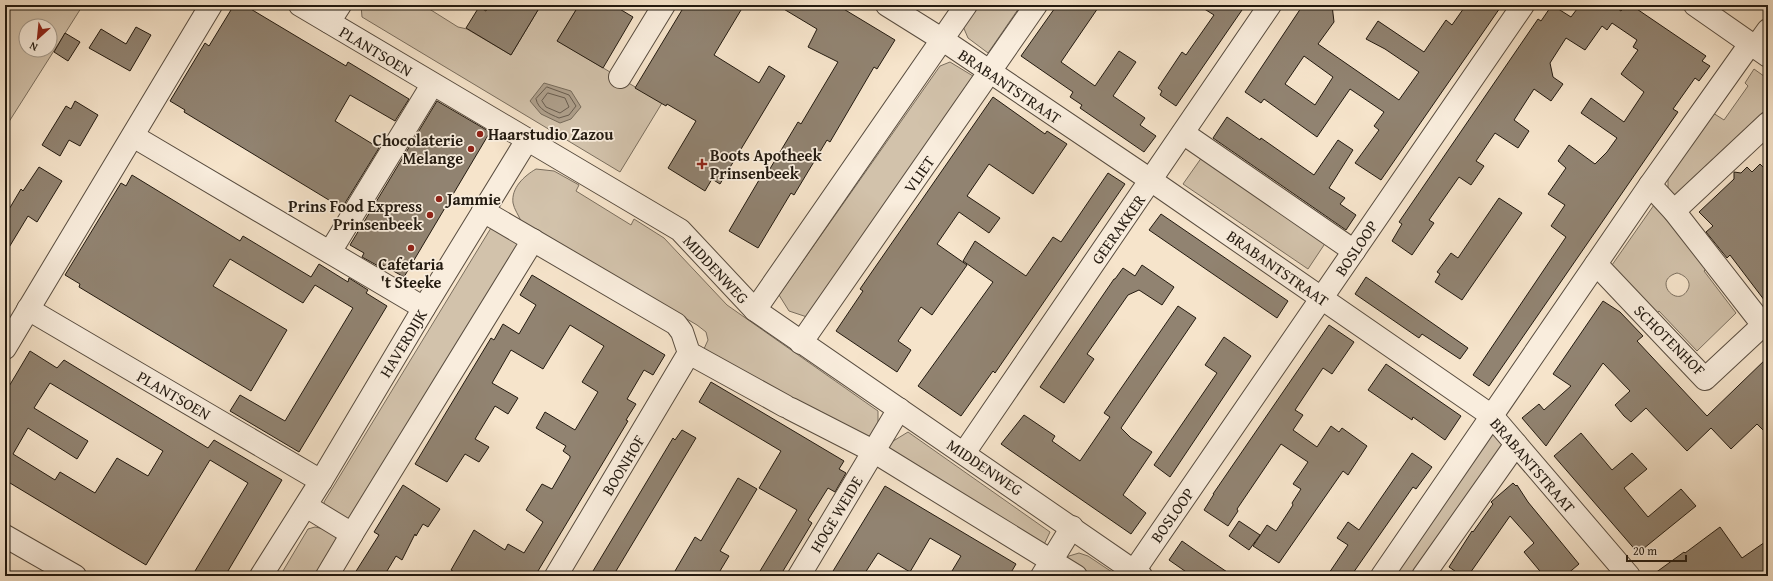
<svg xmlns="http://www.w3.org/2000/svg" width="1773" height="581" viewBox="0 0 1773 581" font-family="'Gentium Book Plus',serif">
  <rect width="100%" height="100%" fill="#f6e4cb"/>
  <filter id="stains"><feTurbulence type="fractalNoise" baseFrequency=".005" numOctaves="4"/><feColorMatrix values="0 0 0 0 .2 0 0 0 0 .09 0 0 0 0 .02 0 0 0 .5 -.17"/></filter>
  <radialGradient id="worn" r=".72"><stop offset=".6" stop-color="#630" stop-opacity="0"/><stop offset="1" stop-color="#630" stop-opacity=".3"/></radialGradient>
  <!-- green -->
  <g fill="#d2c2ab" stroke="#7a6e5e" fill-rule="evenodd">
    <path d="M5 5H83L5 128ZM26 26H50V50H26Z"/>
    <polygon points="361,5 423,5 458,27 467,29 511,55 541,5 579,5 558,41 662,103 620,172 362,17"/>
    <polygon points="976,5 1021,5 988,53 968,38 962,24"/>
    <polygon points="950,62 973,76 807,317 789,311 779,295 940,66"/>
    <polygon points="1754,69 1768,79 1768,114 1679,197 1673,196 1668,188 1668,178 1713,113 1724,120 1748,86 1745,83"/>
    <polygon points="1202,157 1326,242 1308,269 1183,184"/>
    <path d="M536 169 554 171 579 185 576 191 631 225 634 219 664 238 727 305 878 411V426L867 445 703 351 708 340 706 332 697 325 521 221C519 216 514 209 513 203 511 188 524 176 536 169Z"/>
    <path d="M1654 205 1709 266 1704 271 1736 313 1697 351 1659 311 1654 316 1615 273 1612 265ZM1677 273C1685 275 1693 282 1687 291 1676 308 1652 280 1677 273Z"/>
    <polygon points="494,223 522,240 353,521 325,509 324,502"/>
    <polygon points="1492,430 1506,447 1415,576 1394,576"/>
    <polygon points="908,432 1050,532 1041,551 883,455 890,443"/>
    <path d="M315 527C326 529 334 533 340 544L321 576H280L308 529Z"/>
    <polygon points="1079,553 1088,556 1118,576 1083,576 1062,560 1069,556"/>
  </g>
  <!-- water -->
  <polygon fill="#ae9f8b" stroke="#766a5a" points="544,83 571,91 581,107 571,119 560,123 541,114 530,101"/>
  <g fill="none" stroke-linecap="round" stroke-linejoin="round">
    <!-- shore -->
    <g stroke="#685c4e" stroke-width="1">
      <path d="M547 87 569 95 576 106 569 115 559 118C550 114 538 110 536 99Z"/>
      <polygon points="548,93 565,98 569,107 560,113 546,107 542,101"/>
    </g>
  </g>
  <!-- building -->
  <g fill="#918371" stroke="#231a10" fill-rule="evenodd">
    <polygon points="234,5 244,5 346,66 348,62 409,99 395,121 350,95 335,121 379,148 342,208 184,112 185,110 170,101 205,43 209,46"/>
    <polygon points="489,5 541,5 511,55 466,28 479,7 486,11"/>
    <polygon points="579,5 613,5 633,17 603,68 557,41"/>
    <polygon points="685,5 744,5 714,55 759,83 769,66 785,76 720,184 712,179 705,191 668,168 696,121 667,104 666,106 635,88"/>
    <polygon points="777,5 837,5 895,40 877,69 874,67 830,142 827,140 794,195 791,193 758,248 729,231 762,175 765,177 798,122 801,124 838,62 808,47 817,29"/>
    <polygon points="1057,5 1100,5 1061,62 1095,86 1119,51 1136,62 1113,96 1145,118 1140,125 1156,136 1144,152 1080,108 1082,105 1070,97 1073,92 1021,56"/>
    <polygon points="1198,5 1233,5 1242,10 1176,106 1160,95 1162,91 1158,88 1182,52 1186,55 1214,15"/>
    <path d="M1303 5H1332L1334 22 1318 44 1399 100 1419 72 1385 49 1366 39 1378 21 1424 52 1446 20 1452 25 1466 5H1502L1381 180 1355 163 1379 130 1374 126 1384 112 1350 89 1317 137 1264 99 1261 103 1245 92ZM1304 56 1333 77 1315 105 1285 84Z"/>
    <polygon points="1552,5 1571,17 1580,5 1612,5 1621,11 1626,5 1631,5 1706,56 1702,61 1710,66 1699,81 1695,78 1673,109 1678,112 1489,386 1473,375 1566,237 1551,226 1565,205 1548,194 1566,168 1558,161 1569,145 1595,164 1607,152 1617,138 1581,113 1591,98 1624,122 1644,92 1621,74 1638,50 1633,47 1637,40 1612,23 1607,30 1602,26 1585,50 1566,38 1550,63 1553,77 1563,84 1551,101 1534,89 1514,120 1529,131 1518,148 1495,133 1476,161 1484,166 1471,185 1459,177 1429,220 1434,223 1412,255 1392,241 1402,224 1399,222 1538,19 1541,21"/>
    <polygon points="136,27 151,35 130,71 89,48 101,29 126,44"/>
    <polygon points="65,33 80,42 68,61 54,52"/>
    <polygon points="993,97 1045,134 1047,131 1067,144 1033,194 989,164 967,196 1000,218 989,233 959,212 937,244 967,265 932,315 921,307 898,341 911,350 897,372 836,331 863,291 860,289"/>
    <polygon points="75,101 98,115 80,146 69,140 60,156 42,145 66,106 71,109"/>
    <polygon points="437,101 490,132 404,277 381,264 380,267 362,257 364,253 350,245"/>
    <polygon points="1227,117 1260,140 1261,138 1314,175 1338,140 1353,150 1329,188 1345,198 1340,204 1356,215 1346,230 1213,138"/>
    <polygon points="1760,164 1768,172 1768,305 1730,255 1727,258 1706,232 1713,226 1699,212 1734,179 1734,172 1741,173 1747,167 1752,172"/>
    <polygon points="39,167 62,181 37,222 28,216 5,254 5,216 21,189 23,191"/>
    <polygon points="1108,173 1125,184 995,373 993,371 961,416 918,386 993,282 963,261 975,241 1026,276 1053,237 1061,242"/>
    <polygon points="132,175 240,241 243,236 311,277 319,264 348,282 349,278 368,290 366,293 387,306 299,452 230,411 240,395 285,421 353,308 315,285 303,303 230,259 213,286 287,330 251,391 79,287 80,284 65,275 121,183 126,186"/>
    <polygon points="1499,198 1522,213 1462,300 1435,282 1440,274 1437,272 1451,253 1458,258"/>
    <polygon points="1161,214 1288,301 1277,318 1149,230"/>
    <polygon points="1142,265 1174,287 1162,305 1139,290 1128,295 1087,354 1094,359 1064,403 1040,387 1114,279 1115,279 1123,268 1135,276"/>
    <polygon points="532,275 665,355 653,375 644,370 627,399 636,404 626,420 628,421 535,576 461,576 451,570 474,530 505,550 508,544 524,553 543,522 526,510 542,484 552,489 570,458 570,456 563,451 566,446 536,428 545,412 575,430 598,392 582,382 604,346 570,325 543,369 511,350 492,383 518,398 508,414 495,406 475,439 489,447 479,462 465,454 447,482 415,464 491,338 494,340 503,324 519,334 536,305 520,295"/>
    <polygon points="1366,277 1468,348 1460,359 1422,334 1419,338 1355,294"/>
    <polygon points="1603,301 1620,312 1643,336 1637,341 1707,416 1768,357 1768,435 1757,424 1731,449 1711,428 1687,451 1646,408 1631,422 1624,416 1615,405 1630,391 1603,363 1546,446 1522,418 1539,404 1544,410 1571,386 1553,374"/>
    <polygon points="1178,306 1196,318 1121,428 1131,438 1152,452 1123,495 1146,513 1131,534 1001,444 1024,415 1055,436 1052,441 1080,461 1110,417 1104,413"/>
    <polygon points="1329,325 1354,342 1332,374 1323,368 1295,410 1303,415 1293,430 1317,447 1331,426 1339,432 1342,428 1367,446 1348,475 1343,471 1279,563 1253,546 1267,525 1276,531 1293,505 1292,503 1301,489 1293,484 1308,462 1281,444 1237,509 1238,511 1228,526 1204,510 1214,494 1213,494"/>
    <polygon points="1224,337 1251,356 1170,477 1154,465 1217,373 1205,365"/>
    <path d="M30 351 57 368 64 360 208 448 214 440 282 480 225 576H192L248 483 210 460 146 565 5 480V393ZM50 383 163 451 148 476 117 458 95 493 60 472 55 480 13 454 28 428 77 459 88 441 34 408Z"/>
    <polygon points="1386,364 1461,416 1445,440 1413,417 1412,420 1368,390"/>
    <polygon points="711,382 844,461 839,469 846,473 835,492 828,488 808,520 812,523 780,576 757,576 797,510 759,488 781,451 699,402"/>
    <polygon points="682,430 696,438 613,576 590,576 673,438 675,440"/>
    <polygon points="1581,433 1612,470 1632,453 1647,469 1624,488 1648,517 1681,489 1696,506 1638,553 1554,456"/>
    <polygon points="1412,453 1432,467 1416,489 1413,487 1351,576 1327,576 1348,545 1337,538 1348,522 1359,530"/>
    <polygon points="738,478 757,489 720,551 729,556 717,576 683,576 675,571 695,537 701,541"/>
    <polygon points="1513,483 1516,486 1517,485 1528,502 1579,564 1565,576 1544,576 1524,552 1534,543 1510,516 1468,576 1462,576 1449,567 1472,531 1473,532 1493,504 1491,502"/>
    <polygon points="403,485 440,509 428,527 423,524 416,536 415,534 402,560 396,556 384,576 353,576 379,535 374,532"/>
    <polygon points="885,486 1016,564 1009,576 949,576 961,556 930,538 910,572 878,553 863,576 830,576"/>
    <polygon points="1239,521 1260,535 1249,550 1229,536"/>
    <polygon points="1720,527 1742,558 1768,540 1768,568 1757,576 1651,576 1684,552 1685,553"/>
    <polygon points="1182,541 1199,553 1233,576 1192,576 1169,560"/>
  </g>
  <g fill="none" stroke-linecap="round" stroke-linejoin="round">
    <defs>
      <g id="minor">
        <polyline points="300,5 680,230 755,310 1141,576"/>
        <polyline points="887,5 943,40 1152,181 1492,416 1629,576"/>
        <polyline points="1695,5 1768,56"/>
        <polyline points="329,22 340,5"/>
        <polyline points="1755,48 1768,30"/>
        <polyline points="620,77 664,5"/>
        <polyline points="1183,133 1354,251"/>
        <polyline points="133,136 424,308"/>
        <polyline points="483,211 676,324 682,332 689,353 785,406"/>
        <polyline points="1674,211 1768,123"/>
        <polyline points="330,252 432,85"/>
        <polyline points="1596,264 1705,379 1763,325 1674,211 1650,185"/>
        <polyline points="28,309 321,481"/>
        <polyline points="755,310 966,5"/>
        <polyline points="801,343 1036,5"/>
        <polyline points="5,348 211,5"/>
        <polyline points="791,409 873,451 1076,576"/>
        <polyline points="964,453 1270,5"/>
        <polyline points="306,506 352,534 533,240"/>
        <polyline points="5,536 75,576"/>
        <polyline points="1134,571 1523,5"/>
        <polyline points="261,576 321,481 424,308 527,140"/>
        <polyline points="327,576 352,534"/>
        <polyline points="556,576 689,353"/>
        <polyline points="799,576 899,409"/>
        <polyline points="1042,576 1072,527"/>
        <polyline points="1382,576 1650,185 1750,44"/>
        <polyline points="1423,576 1516,444"/>
      </g>
    </defs>
    <!-- minor casing -->
    <use href="#minor" stroke="#584c3f" stroke-width="24"/>
    <!-- minor -->
    <use href="#minor" stroke="#f9eddd" stroke-width="22"/>
  </g>
  <!-- markers -->
  <g fill="#8f2418" stroke="#f9eddd" stroke-width="1.5">
    <circle cx="480" cy="134" r="4"/>
    <circle cx="471" cy="149" r="4"/>
    <path d="M700 158h4v4h4v4h-4v4h-4v-4h-4v-4h4z"/>
    <circle cx="439" cy="199" r="4"/>
    <circle cx="430" cy="215" r="4"/>
    <circle cx="411" cy="248" r="4"/>
  </g>
  <g text-anchor="middle" stroke-width="3.5" stroke-linejoin="round" paint-order="stroke">
    <!-- street labels -->
    <g font-size="16" fill="#231a10" stroke="#f9eddd">
      <text transform="translate(376 51) rotate(31)" y="6">PLANTSOEN</text>
      <text transform="translate(1010 86) rotate(34)" y="6">BRABANTSTRAAT</text>
      <text transform="translate(919 174) rotate(-55)" y="6">VLIET</text>
      <text transform="translate(1118 229) rotate(-55)" y="6">GEERAKKER</text>
      <text transform="translate(1356 248) rotate(-56)" y="6">BOSLOOP</text>
      <text transform="translate(1278 268) rotate(35)" y="6">BRABANTSTRAAT</text>
      <text transform="translate(716 269) rotate(47)" y="6">MIDDENWEG</text>
      <text transform="translate(1670 340) rotate(45)" y="6">SCHOTENHOF</text>
      <text transform="translate(403 343) rotate(-59)" y="6">HAVERDIJK</text>
      <text transform="translate(174 395) rotate(30)" y="6">PLANTSOEN</text>
      <text transform="translate(623 465) rotate(-59)" y="6">BOONHOF</text>
      <text transform="translate(1533 465) rotate(49)" y="6">BRABANTSTRAAT</text>
      <text transform="translate(985 467) rotate(34)" y="6">MIDDENWEG</text>
      <text transform="translate(836 514) rotate(-59)" y="6">HOGE WEIDE</text>
      <text transform="translate(1172 515) rotate(-55)" y="6">BOSLOOP</text>
    </g>
    <!-- poi labels -->
    <g font-size="16" font-weight="bold" fill="#231a10" stroke="#f9eddd" text-anchor="start">
      <text x="488" y="140">Haarstudio Zazou</text>
      <text x="463" y="146" text-anchor="end">Chocolaterie<tspan x="463" dy="18">Melange</tspan></text>
      <text x="710" y="161">Boots Apotheek<tspan x="710" dy="18">Prinsenbeek</tspan></text>
      <text x="447" y="205">Jammie</text>
      <text x="422" y="212" text-anchor="end">Prins Food Express<tspan x="422" dy="18">Prinsenbeek</tspan></text>
      <text x="411" y="270" text-anchor="middle">Cafetaria<tspan x="411" dy="18">'t Steeke</tspan></text>
    </g>
  </g>
  <!-- margin -->
  <rect width="1773" height="581" fill="none" stroke="#f6e4cb" stroke-width="20"/>
  <rect x="6" y="6" width="1761" height="569" fill="none" stroke="#231a10" stroke-width="2"/>
  <rect x="10" y="10" width="1753" height="561" fill="none" stroke="#231a10"/>
  <!-- north arrow -->
  <g transform="translate(38 38) rotate(207)"><circle r="19" fill="#f9eddd" stroke="#a3998b"/>
  <path d="M0-3L7 15L0 10L-7 15Z" fill="#8f2418"/>
  <text y="-6" font-size="11" font-weight="bold" text-anchor="middle" fill="#231a10">N</text>
  </g>
  <!-- scale -->
  <path d="M1627 555v6h59v-6" fill="none" stroke="#231a10" stroke-width="2"/>
  <text x="1633" y="555" font-size="12" fill="#231a10" stroke="#f9eddd" stroke-width="3" paint-order="stroke">20 m</text>
  <rect width="100%" height="100%" filter="url(#stains)"/>
  <rect width="100%" height="100%" fill="url(#worn)"/>
</svg>
